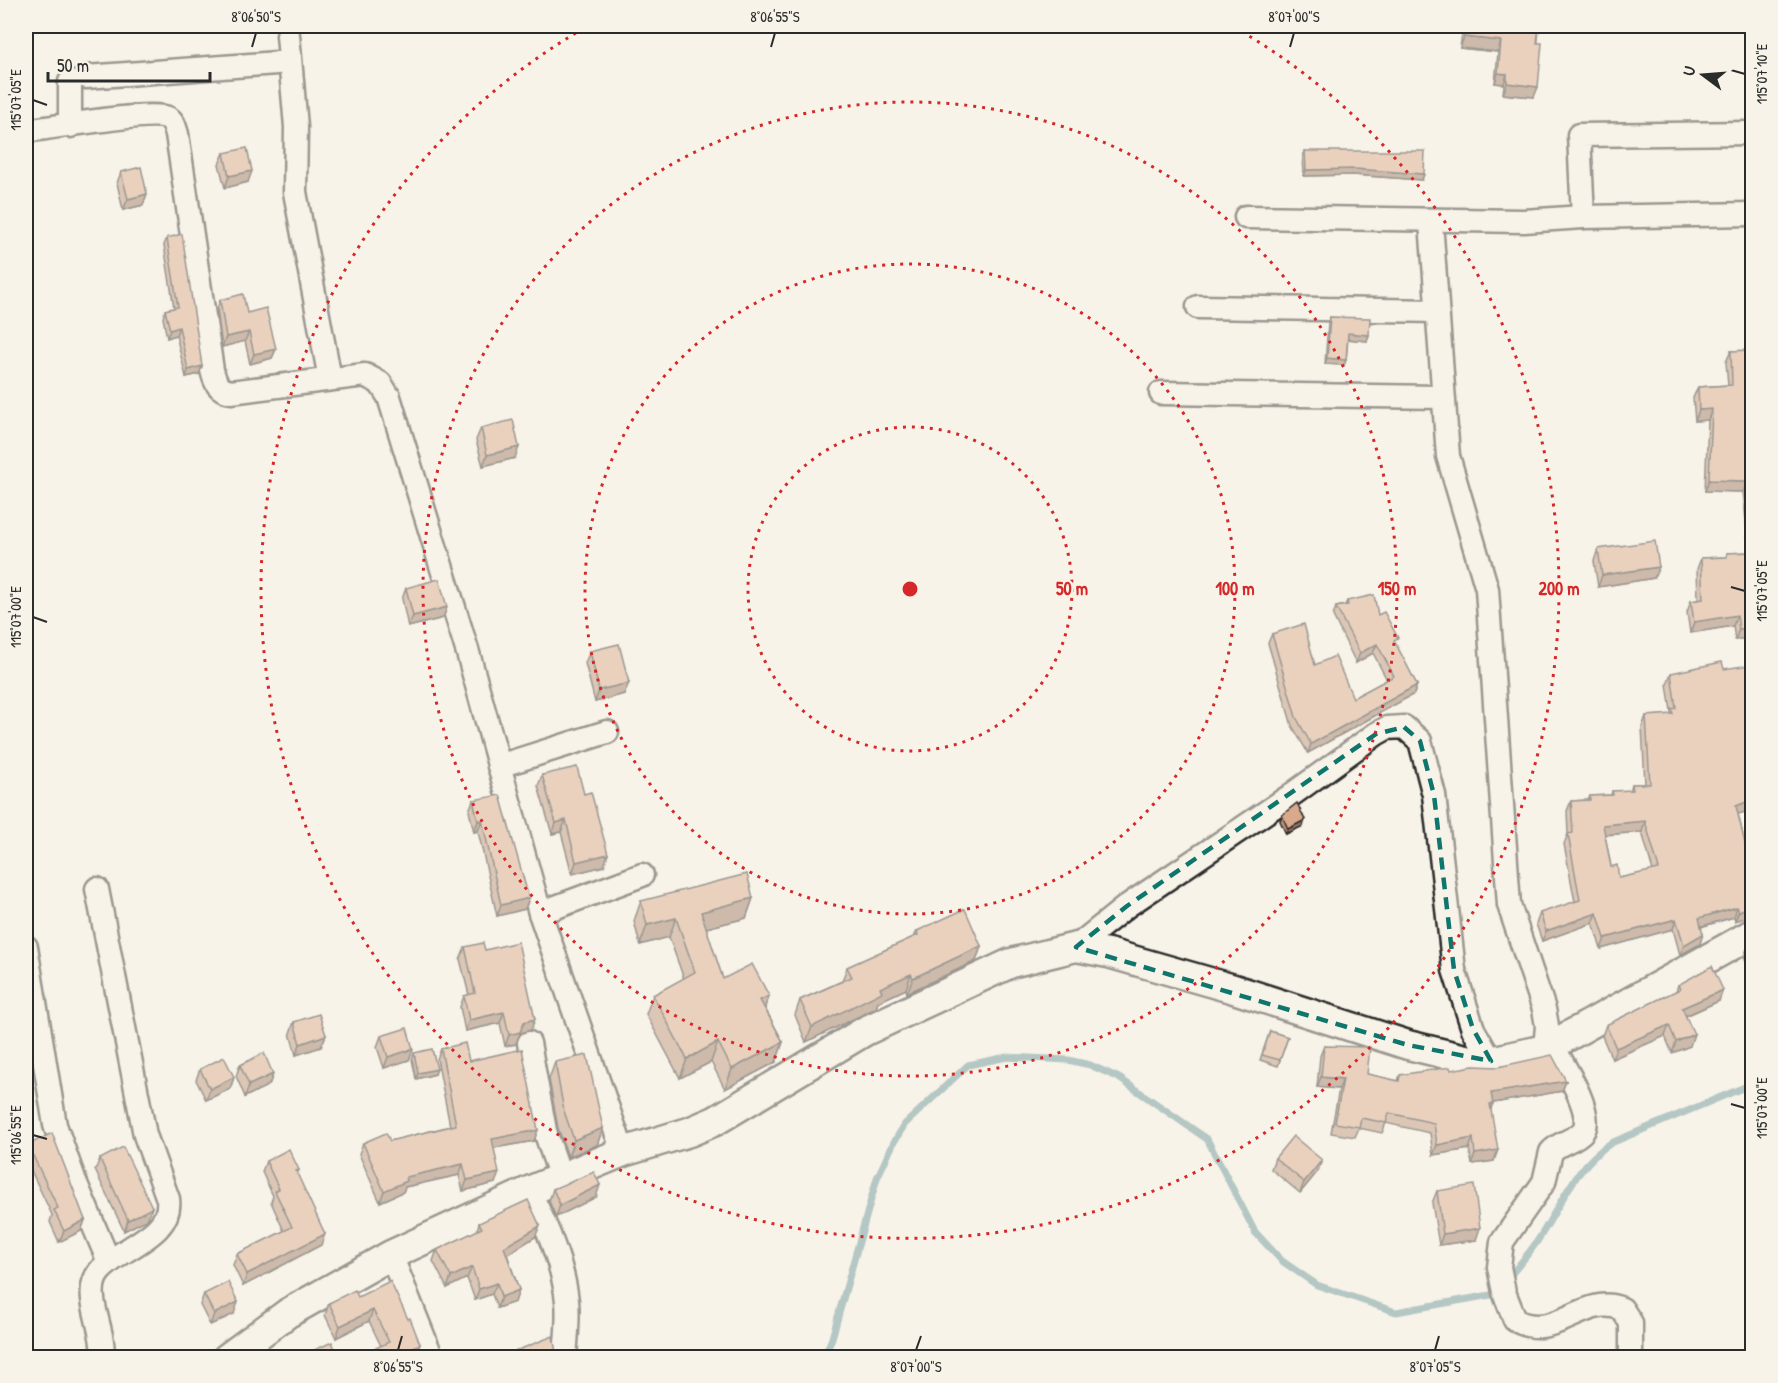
<svg xmlns="http://www.w3.org/2000/svg" width="1778" height="1383" viewBox="0 0 1778 1383" font-family="'Patrick Hand',sans-serif">
  <rect width="100%" height="100%" fill="#f7f3e8"/>
  <filter id="ink" filterUnits="userSpaceOnUse"><feTurbulence type="fractalNoise" baseFrequency=".0167" numOctaves="2"/><feDisplacementMap in="SourceGraphic" scale="12" xChannelSelector="R" yChannelSelector="G"/><feConvolveMatrix kernelMatrix="1 2 1 2 8 2 1 2 1" color-interpolation-filters="sRGB"/></filter>
  <g filter="url(#ink)">
    <g fill="none" stroke-linecap="round" stroke-linejoin="round">
      <!-- stream -->
      <g stroke="#639399" stroke-width="7">
        <path d="M1507 1280C1516 1268 1527 1256 1536 1243 1560 1207 1574 1167 1611 1143L1752 1084"/>
        <polyline points="824,1358 832,1338 877,1178 894,1142 905,1124 968,1065 1007,1057 1068,1060 1090,1065 1119,1078 1207,1139 1255,1232 1282,1261 1317,1285 1396,1312 1496,1294 1500,1289"/>
      </g>
      <defs>
        <g id="minor">
          <polyline points="288,35 296,127 295,192 330,379"/>
          <polyline points="86,77 290,62"/>
          <polyline points="70,126 70,82"/>
          <path d="M26 131C48 128 154 110 168 118 174 121 175 128 177 134L212 370C215 382 218 390 231 392L365 375 380 383 389 397 468 653 540 913 623 1152"/>
          <polyline points="1246,217 1524,221 1583,217 1752,214"/>
          <polyline points="1583,217 1579,135 1752,133"/>
          <polyline points="1431,222 1448,456 1487,589 1509,905 1544,1009 1547,1026 1545,1049"/>
          <polyline points="1198,307 1437,311"/>
          <polyline points="1161,393 1442,397"/>
          <polyline points="499,766 607,732"/>
          <path d="M97 889 145 1135 168 1199C173 1236 119 1247 99 1272 81 1295 107 1331 102 1358"/>
          <polyline points="540,913 642,875"/>
          <polyline points="26,947 55,1125 74,1179 109,1262"/>
          <polyline points="1076,947 1127,906 1290,796 1376,734 1387,728 1404,727 1420,741 1434,795 1454,970 1473,1029 1491,1061"/>
          <polyline points="529,1043 545,1131 561,1178"/>
          <path d="M1552 1045C1561 1061 1596 1115 1583 1131 1575 1141 1559 1142 1551 1152L1544 1182 1502 1242 1499 1267 1504 1292 1515 1320C1556 1343 1585 1292 1622 1309L1631 1323V1358"/>
          <path d="M529 1191C546 1225 563 1263 567 1301 569 1320 566 1339 565 1358"/>
          <polyline points="391,1255 432,1358"/>
        </g>
        <polyline id="tertiary" points="227,1358 288,1313 391,1255 529,1191 623,1152 689,1132 715,1121 865,1031 1011,963 1076,947 1108,953 1234,989 1408,1045 1470,1060 1491,1061 1545,1049 1752,934"/>
      </defs>
      <!-- minor casing -->
      <use href="#minor" stroke="#2b2b2b" stroke-width="27"/>
      <!-- tertiary casing -->
      <use href="#tertiary" stroke="#2b2b2b" stroke-width="33"/>
      <!-- minor -->
      <use href="#minor" stroke="#f7f3e8" stroke-width="22"/>
      <!-- tertiary -->
      <use href="#tertiary" stroke="#f7f3e8" stroke-width="28"/>
    </g>
    <!-- wall -->
    <g fill="#bb9178" stroke="#2b2b2b" stroke-width="1.5" fill-rule="evenodd">
      <polygon points="1463,26 1539,26 1534,97 1503,94 1504,84 1495,83 1498,52 1460,48"/>
      <polygon points="1305,151 1424,174 1422,180 1353,175 1304,176 1303,156"/>
      <polygon points="224,153 248,182 225,188 219,164"/>
      <polygon points="121,172 147,194 143,205 123,210 117,183"/>
      <polygon points="167,238 202,366 199,374 186,377 176,335 167,338 163,318 165,310 174,308 164,245"/>
      <polygon points="1752,287 1752,320 1749,320 1747,298"/>
      <polygon points="220,300 247,313 276,349 272,358 250,364 245,341 222,347 217,309"/>
      <polygon points="1330,317 1369,335 1367,341 1348,339 1346,360 1344,365 1325,364 1328,323"/>
      <polygon points="1752,350 1752,637 1735,640 1733,626 1690,633 1687,612 1691,601 1698,600 1697,569 1701,558 1726,557 1727,553 1749,552 1743,492 1705,491 1708,420 1695,421 1693,398 1698,387 1728,385 1726,362 1731,351"/>
      <polygon points="481,428 515,458 483,466 476,440"/>
      <polygon points="1598,549 1654,578 1598,587 1594,561"/>
      <polygon points="406,588 447,607 443,618 408,627 402,599"/>
      <polygon points="1347,601 1378,615 1395,643 1417,685 1414,694 1308,753 1292,726 1268,643 1272,634 1315,665 1353,698 1387,680 1373,653 1356,663 1333,616 1336,607 1345,605"/>
      <polygon points="590,651 624,694 595,702 585,663"/>
      <path d="M1724 669 1752 684V828L1745 812 1738 814 1752 873 1735 921 1734 917 1701 927 1700 944 1680 955 1673 929 1601 949 1593 923 1542 941 1536 924 1540 913 1575 902 1564 844 1568 834 1567 811 1571 801 1588 800 1590 796 1611 795 1612 791H1630L1632 784H1645L1642 727 1646 716 1670 715 1671 711 1667 684 1671 673ZM1642 832 1653 871 1619 878 1611 867 1605 835Z"/>
      <polygon points="542,775 584,794 604,866 572,874 561,832 552,834 538,786"/>
      <polygon points="473,800 529,898 525,909 497,916 478,831 474,832 469,811"/>
      <polygon points="1282,815 1303,826 1286,834 1280,821"/>
      <polygon points="753,898 746,918 706,928 723,979 769,996 765,1008 783,1042 776,1062 725,1089 711,1062 680,1078 646,1014 653,995 684,979 669,937 640,945 634,921 641,901"/>
      <polygon points="917,931 981,946 976,961 907,993 906,989 878,1002 876,1008 806,1042 795,1015 800,1000 842,981 847,967 914,937"/>
      <polygon points="1752,943 1752,976 1744,957 1748,946"/>
      <polygon points="465,947 485,950 531,1030 520,1033 516,1044 505,1046 500,1023 465,1031 460,1007 464,996 469,995 460,959"/>
      <polygon points="1678,985 1719,1001 1686,1016 1690,1046 1672,1053 1665,1036 1612,1059 1602,1036 1606,1025 1676,991"/>
      <polygon points="294,1022 326,1035 321,1047 296,1055 290,1033"/>
      <polygon points="1270,1031 1288,1037 1278,1066 1260,1060"/>
      <polygon points="381,1036 413,1049 409,1060 384,1068 377,1047"/>
      <polygon points="1324,1046 1367,1074 1398,1081 1400,1075 1451,1070 1566,1081 1562,1091 1493,1103 1491,1109 1494,1161 1472,1164 1469,1149 1433,1155 1430,1133 1386,1123 1382,1133 1359,1128 1355,1137 1331,1133 1339,1089 1317,1087 1320,1056"/>
      <polygon points="441,1049 469,1061 534,1141 494,1148 495,1183 463,1191 459,1175 405,1187 403,1192 380,1202 359,1154 363,1143 390,1141 450,1126 437,1059"/>
      <polygon points="414,1053 435,1074 416,1079 412,1059"/>
      <polygon points="555,1062 603,1128 597,1145 568,1157 558,1128 549,1079"/>
      <polygon points="240,1065 273,1074 269,1085 245,1097 236,1076"/>
      <polygon points="200,1069 234,1077 230,1089 206,1100 196,1080"/>
      <polygon points="28,1145 85,1220 81,1231 59,1242 50,1222 52,1215 26,1160 26,1152"/>
      <polygon points="1275,1158 1318,1171 1300,1193 1271,1169"/>
      <polygon points="100,1159 152,1207 148,1218 146,1220 124,1231 95,1170"/>
      <polygon points="266,1161 299,1170 297,1175 321,1245 243,1286 233,1265 237,1254 284,1231 271,1202 273,1196 262,1172"/>
      <polygon points="553,1189 596,1197 556,1217 549,1201"/>
      <polygon points="1437,1191 1476,1240 1439,1245 1432,1203"/>
      <polygon points="479,1223 535,1237 507,1254 519,1290 515,1302 497,1308 492,1294 475,1300 467,1278 447,1288 433,1261 437,1250 477,1231"/>
      <polygon points="204,1294 234,1314 210,1325 200,1305"/>
      <polygon points="358,1297 420,1344 416,1355 412,1358 373,1352 374,1349 381,1346 369,1321 336,1338 325,1315 329,1303"/>
    </g>
    <!-- shaded-wall -->
    <g fill="#997662" stroke="#2b2b2b" stroke-width="1.5">
      <polygon points="1464,37 1501,41 1498,52 1460,48"/>
      <polygon points="1498,73 1507,74 1504,84 1495,83"/>
      <polygon points="1507,83 1538,87 1534,97 1503,94"/>
      <polygon points="1355,169 1424,174 1422,180 1353,175 1304,176 1306,170"/>
      <polygon points="252,171 248,182 225,188 229,176"/>
      <polygon points="147,194 143,205 123,210 128,199"/>
      <polygon points="1752,311 1752,320 1749,320"/>
      <polygon points="179,327 176,335 167,338 170,330"/>
      <polygon points="249,332 245,341 222,347 226,337"/>
      <polygon points="1348,333 1369,335 1367,341 1346,339"/>
      <polygon points="276,349 272,358 250,364 254,354"/>
      <polygon points="1327,358 1346,360 1344,365 1325,364"/>
      <polygon points="202,366 199,374 186,377 188,370"/>
      <polygon points="1712,409 1708,420 1695,421 1699,410"/>
      <polygon points="519,447 515,458 483,466 487,455"/>
      <polygon points="1709,480 1747,481 1743,492 1705,491"/>
      <polygon points="1659,567 1654,578 1598,587 1602,575"/>
      <polygon points="447,607 443,618 408,627 413,616"/>
      <polygon points="1737,615 1733,626 1690,633 1694,622"/>
      <polygon points="1752,627 1752,637 1735,640 1739,629"/>
      <polygon points="1377,644 1373,653 1356,663 1360,653"/>
      <polygon points="629,683 624,694 595,702 599,690"/>
      <polygon points="1417,685 1414,694 1308,753 1311,744"/>
      <polygon points="1749,801 1745,812 1732,816 1736,806"/>
      <polygon points="482,820 478,831 474,832 478,821"/>
      <polygon points="566,820 561,832 552,834 556,823"/>
      <polygon points="1305,820 1303,826 1286,834 1288,829"/>
      <polygon points="1645,821 1642,832 1599,835 1603,825"/>
      <polygon points="608,854 604,866 572,874 576,862"/>
      <polygon points="529,898 525,909 497,916 501,905"/>
      <polygon points="753,898 746,918 694,931 701,912"/>
      <polygon points="1752,906 1752,916 1735,921 1739,911"/>
      <polygon points="1737,907 1734,917 1695,928 1699,918"/>
      <polygon points="1597,913 1593,923 1542,941 1546,931"/>
      <polygon points="676,918 669,937 640,945 647,925"/>
      <polygon points="1676,919 1673,929 1601,949 1605,938"/>
      <polygon points="1703,934 1700,944 1680,955 1684,945"/>
      <polygon points="981,946 976,961 907,993 913,978"/>
      <polygon points="911,974 906,989 878,1002 876,1008 806,1042 812,1027 880,988"/>
      <polygon points="1723,990 1719,1001 1678,1019 1682,1008"/>
      <polygon points="769,996 762,1015 760,1000"/>
      <polygon points="504,1012 500,1023 465,1031 469,1020"/>
      <polygon points="535,1019 531,1030 520,1033 516,1044 505,1046 509,1035 524,1022"/>
      <polygon points="1669,1025 1665,1036 1612,1059 1616,1048"/>
      <polygon points="1694,1034 1690,1046 1672,1053 1676,1042"/>
      <polygon points="326,1035 321,1047 296,1055 300,1044"/>
      <polygon points="718,1042 711,1062 680,1078 687,1059"/>
      <polygon points="783,1042 776,1062 725,1089 732,1069"/>
      <polygon points="413,1049 409,1060 384,1068 388,1057"/>
      <polygon points="437,1069 435,1074 416,1079 418,1073"/>
      <polygon points="273,1074 269,1085 245,1097 249,1085"/>
      <polygon points="234,1077 230,1089 206,1100 210,1089"/>
      <polygon points="1321,1077 1343,1079 1339,1089 1317,1087"/>
      <polygon points="1566,1081 1562,1091 1488,1104 1491,1093"/>
      <polygon points="603,1128 597,1145 568,1157 574,1140"/>
      <polygon points="538,1130 534,1141 488,1149 492,1139"/>
      <polygon points="1473,1138 1469,1149 1433,1155 1437,1145"/>
      <polygon points="1498,1150 1494,1161 1472,1164 1475,1154"/>
      <polygon points="1322,1160 1318,1171 1300,1193 1304,1182"/>
      <polygon points="463,1164 459,1175 405,1187 403,1192 380,1202 384,1191 406,1177"/>
      <polygon points="499,1173 495,1183 463,1191 467,1180"/>
      <polygon points="600,1185 596,1197 556,1217 560,1205"/>
      <polygon points="152,1207 148,1218 146,1220 124,1231 128,1220"/>
      <polygon points="85,1220 81,1231 59,1242 64,1231"/>
      <polygon points="540,1226 535,1237 500,1259 504,1247"/>
      <polygon points="1480,1228 1476,1240 1439,1245 1443,1234"/>
      <polygon points="325,1234 321,1245 243,1286 247,1274"/>
      <polygon points="472,1267 467,1278 447,1288 451,1277"/>
      <polygon points="497,1283 492,1294 475,1300 479,1289"/>
      <polygon points="519,1290 515,1302 497,1308 501,1297"/>
      <polygon points="238,1302 234,1314 210,1325 214,1314"/>
      <polygon points="373,1310 369,1321 336,1338 340,1326"/>
      <polygon points="420,1344 416,1355 412,1358 403,1358 411,1348"/>
    </g>
    <!-- building -->
    <g fill="#daa98c" stroke="#2b2b2b" stroke-width="1.5" fill-rule="evenodd">
      <polygon points="1465,26 1539,26 1537,43 1542,43 1538,87 1507,83 1507,74 1498,73 1501,41 1464,37"/>
      <polygon points="247,148 252,171 229,176 224,153"/>
      <polygon points="1305,151 1425,151 1424,174 1355,169 1306,170"/>
      <polygon points="141,167 147,194 128,199 121,172"/>
      <polygon points="182,234 202,366 188,370 179,327 170,330 165,310 178,307 167,238"/>
      <polygon points="243,294 247,313 266,308 276,349 254,354 249,332 226,337 220,300"/>
      <polygon points="1330,317 1370,318 1369,335 1348,333 1346,360 1327,358"/>
      <polygon points="1752,350 1752,533 1747,481 1709,480 1712,409 1699,410 1698,387 1732,385 1731,351"/>
      <polygon points="513,420 519,447 487,455 481,428"/>
      <polygon points="1655,541 1659,567 1602,575 1598,549"/>
      <polygon points="1752,552 1752,627 1739,629 1737,615 1694,622 1691,601 1703,599 1701,558 1727,557 1727,553"/>
      <polygon points="439,579 447,607 413,616 406,588"/>
      <polygon points="1374,595 1378,615 1384,612 1398,638 1394,640 1417,685 1311,744 1296,717 1272,634 1304,624 1315,665 1335,656 1353,698 1394,676 1377,644 1360,653 1336,607 1348,605 1347,601"/>
      <polygon points="619,644 629,683 599,690 590,651"/>
      <path d="M1722 662 1724 669 1749 665 1752 684V809L1749 801 1736 806 1752 873V906L1739 911 1737 907 1699 918 1703 934 1684 945 1676 919 1605 938 1597 913 1546 931 1540 913 1580 900 1568 834 1573 833 1571 801 1590 800V796L1613 795 1612 791 1633 790 1632 784H1650L1646 716 1673 714 1672 709 1676 708 1671 673ZM1645 821 1659 869 1619 878 1617 865 1611 867 1603 825Z"/>
      <polygon points="577,767 584,794 591,792 608,854 576,862 566,820 556,823 542,775"/>
      <polygon points="500,795 529,898 501,905 482,820 478,821 473,800"/>
      <polygon points="1297,803 1305,820 1288,829 1282,815"/>
      <polygon points="747,874 753,898 701,912 723,979 752,964 769,996 760,1000 783,1042 732,1069 718,1042 687,1059 653,995 695,972 676,918 647,925 641,901"/>
      <polygon points="965,909 981,946 913,978 911,974 880,988 882,992 812,1027 800,1000 852,977 847,967 918,935 917,931"/>
      <polygon points="518,942 535,1019 524,1022 520,1032 509,1035 504,1012 469,1020 464,996 475,993 465,947 483,943 485,950"/>
      <polygon points="1752,943 1752,955 1748,946"/>
      <polygon points="1712,966 1723,990 1682,1008 1694,1034 1676,1042 1669,1025 1616,1048 1606,1025 1680,989 1678,985"/>
      <polygon points="319,1014 326,1035 300,1044 294,1022"/>
      <polygon points="407,1028 413,1049 388,1057 381,1036"/>
      <polygon points="1270,1031 1288,1037 1280,1060 1262,1055"/>
      <polygon points="465,1043 469,1061 522,1049 538,1130 492,1139 499,1173 467,1180 463,1164 406,1177 407,1181 384,1191 363,1143 386,1133 390,1141 456,1125 441,1049"/>
      <polygon points="1324,1046 1370,1047 1367,1074 1399,1081 1400,1075 1450,1067 1451,1070 1473,1066 1498,1067 1552,1055 1566,1081 1491,1093 1493,1104 1490,1104 1498,1150 1475,1154 1473,1138 1437,1145 1434,1123 1389,1113 1386,1123 1361,1118 1359,1127 1335,1123 1343,1079 1321,1077"/>
      <polygon points="432,1049 437,1069 418,1073 414,1053"/>
      <polygon points="264,1053 273,1074 249,1085 240,1065"/>
      <polygon points="587,1055 603,1128 574,1140 564,1111 555,1062"/>
      <polygon points="224,1057 234,1077 210,1089 200,1069"/>
      <polygon points="52,1133 85,1220 64,1231 54,1210 58,1208 28,1145"/>
      <polygon points="1293,1136 1322,1160 1304,1182 1275,1158"/>
      <polygon points="123,1147 152,1207 150,1209 128,1220 100,1159"/>
      <polygon points="289,1149 299,1170 296,1171 325,1234 247,1274 237,1254 292,1227 275,1191 279,1189 266,1161"/>
      <polygon points="594,1172 600,1185 560,1205 553,1189"/>
      <polygon points="1474,1185 1480,1228 1443,1234 1437,1191"/>
      <polygon points="528,1200 540,1226 504,1247 519,1290 501,1297 497,1283 479,1289 472,1267 451,1277 437,1250 482,1228 479,1223"/>
      <polygon points="390,1281 408,1319 410,1318 420,1344 411,1348 414,1352 403,1358 377,1358 374,1349 389,1342 373,1310 340,1326 329,1303 355,1290 358,1297"/>
      <polygon points="228,1282 238,1302 214,1314 204,1294"/>
      <polygon points="553,1336 556,1353 559,1358 504,1358 503,1356"/>
      <polygon points="332,1342 339,1358 297,1358"/>
      <polygon points="374,1352 376,1358 362,1358"/>
    </g>
  </g>
  <!-- marked area -->
  <path d="M0 0H1778V1383H0ZM1404 727 1420 741 1434 795 1454 970 1473 1029 1491 1061 1408 1045 1076 947 1127 906 1376 734Z" fill="#f7f3e8" fill-opacity=".55" fill-rule="evenodd"/>
  <path fill="none" stroke="#0f766e" stroke-width="4.5" stroke-dasharray="12 8" stroke-linejoin="round" d="M1404 727 1420 741 1434 795 1454 970 1473 1029 1491 1061 1408 1045 1076 947 1127 906 1376 734Z"/>
  <!-- ticks -->
  <path fill="none" stroke="#2b2b2b" stroke-width="2" d="M252 47 256 33M771 47 775 33M1290 47 1294 33M1731 70 1745 74M33 100 47 105M1731 587 1745 591M33 617 47 622M1731 1104 1745 1108M33 1135 47 1139M398 1350 402 1336M916 1350 921 1336M1435 1350 1439 1336"/>
  <!-- distance rings -->
  <g fill="none" stroke="#d62828" stroke-width="3" stroke-dasharray="3 6">
    <circle cx="910" cy="589" r="162"/>
    <circle cx="910" cy="589" r="325"/>
    <circle cx="910" cy="589" r="487"/>
    <path d="M1234 27A649 649 0 1 1 586 27"/>
  </g>
  <circle cx="910" cy="589" r="9" fill="#d62828" stroke="#f7f3e8" stroke-width="3"/>
  <g font-size="18" text-anchor="middle" font-weight="bold" fill="#d62828" stroke="#f7f3e8" stroke-width="4.5" stroke-linejoin="round" paint-order="stroke">
    <text x="1072" y="595">50 m</text>
    <text x="1235" y="595">100 m</text>
    <text x="1397" y="595">150 m</text>
    <text x="1559" y="595">200 m</text>
  </g>
  <!-- margin -->
  <rect width="1778" height="1383" fill="none" stroke="#f7f3e8" stroke-width="66"/>
  <!-- north arrow -->
  <g transform="translate(1703 75) rotate(286)" stroke="#f7f3e8" stroke-width="4.5" paint-order="stroke">
  <path d="M0-4.5L10 22L0 15L-10 22Z" fill="#2b2b2b"/>
  <text y="-9" font-size="16" font-weight="bold" text-anchor="middle" fill="#2b2b2b">U</text>
  </g>
  <!-- scale -->
  <path d="M48 72v9h162v-9" fill="none" stroke="#2b2b2b" stroke-width="3"/>
  <text x="57" y="72" font-size="18" fill="#2b2b2b" stroke="#f7f3e8" stroke-width="4.5" paint-order="stroke">50 m</text>
  <rect x="33" y="33" width="1712" height="1317" fill="none" stroke="#2b2b2b" stroke-width="2"/>
  <g font-size="15" text-anchor="middle" fill="#2b2b2b">
    <text x="256" y="22">8°06'50"S</text>
    <text x="775" y="22">8°06'55"S</text>
    <text x="1294" y="22">8°07'00"S</text>
    <text transform="translate(1762 74) rotate(-90)" y="5">115°07'10"E</text>
    <text transform="translate(16 100) rotate(-90)" y="5">115°07'05"E</text>
    <text transform="translate(1762 591) rotate(-90)" y="5">115°07'05"E</text>
    <text transform="translate(16 617) rotate(-90)" y="5">115°07'00"E</text>
    <text transform="translate(1762 1108) rotate(-90)" y="5">115°07'00"E</text>
    <text transform="translate(16 1135) rotate(-90)" y="5">115°06'55"E</text>
    <text x="398" y="1372">8°06'55"S</text>
    <text x="916" y="1372">8°07'00"S</text>
    <text x="1435" y="1372">8°07'05"S</text>
  </g>
</svg>
